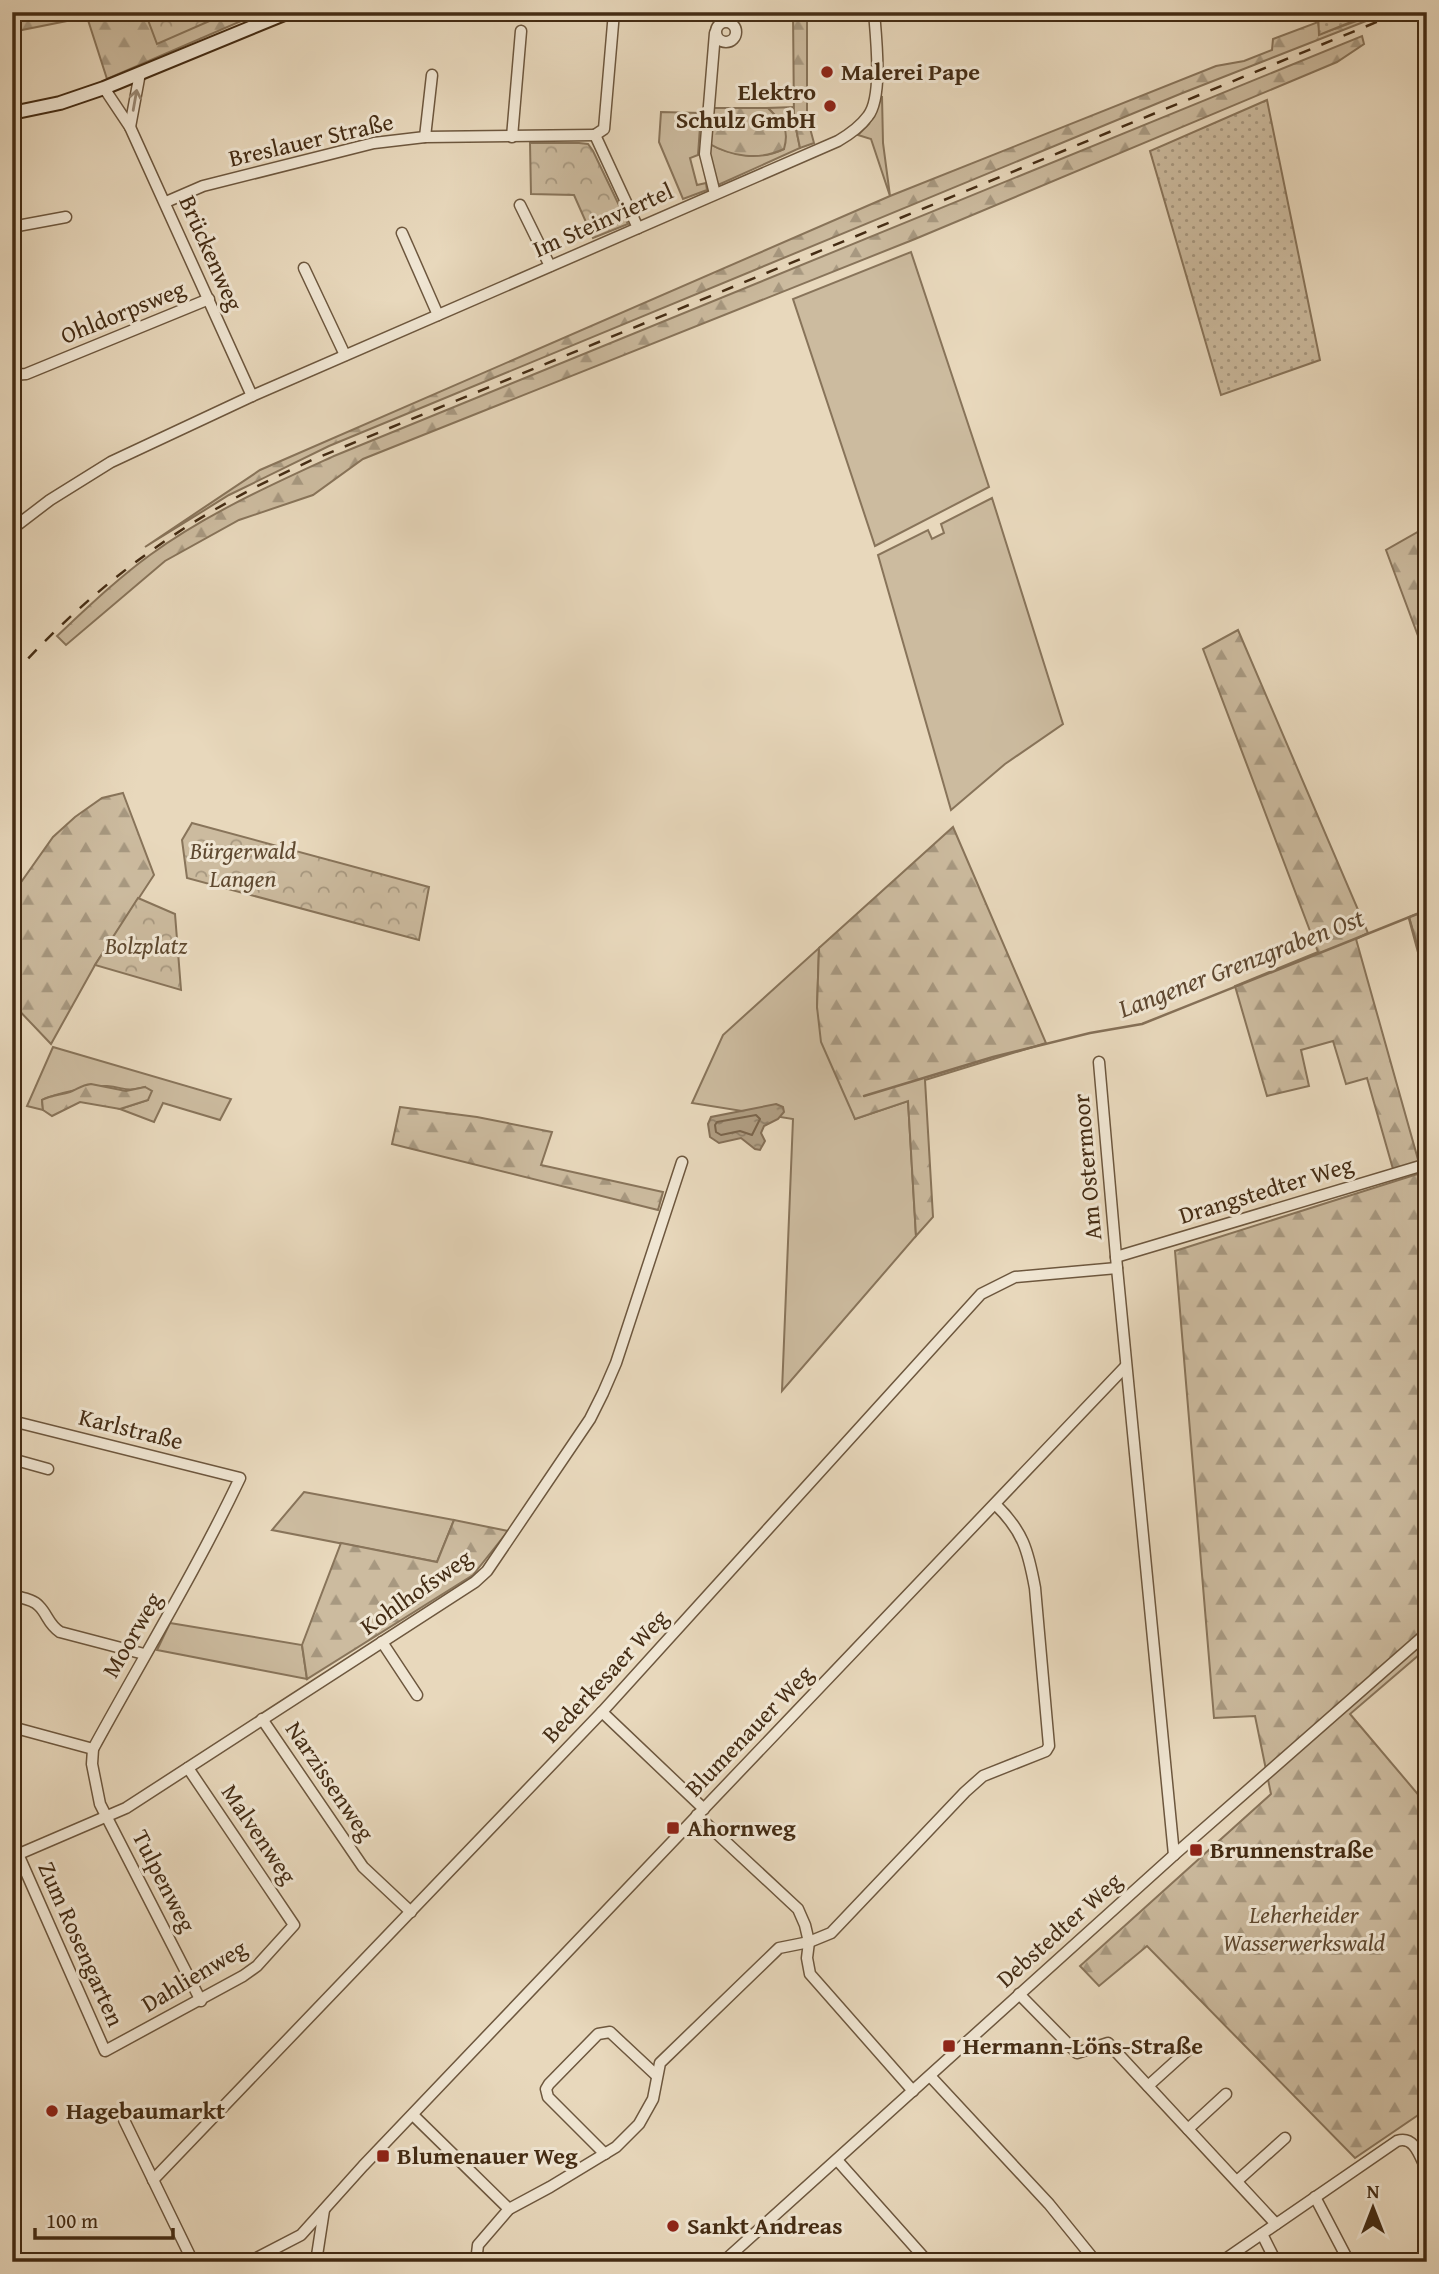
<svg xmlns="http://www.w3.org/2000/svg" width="1439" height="2274" viewBox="0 0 1439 2274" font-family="'Gentium Book Plus',serif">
  <defs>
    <pattern id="forest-firs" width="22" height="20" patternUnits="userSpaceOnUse" patternTransform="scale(1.75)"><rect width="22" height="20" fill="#ccbb9f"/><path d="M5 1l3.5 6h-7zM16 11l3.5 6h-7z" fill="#a79880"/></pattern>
    <pattern id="park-crowns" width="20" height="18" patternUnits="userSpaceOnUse" patternTransform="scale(1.75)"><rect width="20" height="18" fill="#ccbb9f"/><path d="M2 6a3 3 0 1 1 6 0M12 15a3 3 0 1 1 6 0" fill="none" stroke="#a79880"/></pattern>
    <pattern id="garden-dots" width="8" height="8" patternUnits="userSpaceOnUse" patternTransform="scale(1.75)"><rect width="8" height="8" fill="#ccbb9f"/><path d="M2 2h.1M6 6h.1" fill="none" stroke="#a79880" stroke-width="1.8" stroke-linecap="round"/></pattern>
    <pattern id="water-ripples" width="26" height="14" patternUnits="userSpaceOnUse" patternTransform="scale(1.75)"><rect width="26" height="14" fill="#b09e83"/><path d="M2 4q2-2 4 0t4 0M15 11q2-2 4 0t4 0" fill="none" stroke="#91816a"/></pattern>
  </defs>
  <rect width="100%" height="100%" fill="#e8d8bc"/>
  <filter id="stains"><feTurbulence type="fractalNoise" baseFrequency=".00286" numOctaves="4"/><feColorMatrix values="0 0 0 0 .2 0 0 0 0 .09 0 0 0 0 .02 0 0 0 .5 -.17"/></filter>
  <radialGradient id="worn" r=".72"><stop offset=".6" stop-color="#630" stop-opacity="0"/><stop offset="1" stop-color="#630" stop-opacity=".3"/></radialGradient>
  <!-- grass -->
  <g fill="#ccbb9f" stroke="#88745a" stroke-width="2">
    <polygon points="882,96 883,143 890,196 871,139 858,135 869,124"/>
    <path d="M794 107V119L800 148 718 185 714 180 708 143C732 156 760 160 784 149L783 124 768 108Z"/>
    <polygon points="661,112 701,113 698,155 690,158 697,185 706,183 707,190 683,199 659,142"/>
    <polygon points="911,252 989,487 875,546 793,299"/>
    <polygon points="992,498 1063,724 1005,764 951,810 878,555 928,530 932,539 944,533 941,524"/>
    <polygon points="819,948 817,1007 855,1119 908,1101 916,1236 782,1391 793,1119 692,1103 723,1035"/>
    <path d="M53 1047 231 1099 220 1120 163 1103 154 1122 120 1109 148 1100 145 1087C125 1092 126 1088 107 1086 94 1085 53 1094 42 1100L43 1110 27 1106Z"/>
    <polygon points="304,1492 454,1520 437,1562 272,1530"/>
    <polygon points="170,1623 302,1645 307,1679 157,1650"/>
  </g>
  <!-- forest -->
  <g fill="url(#forest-firs)" stroke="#88745a" stroke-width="2">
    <polygon points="12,12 262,12 107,79 87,17 12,32"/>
    <polygon points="793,12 807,12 807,117 814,143 800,148 794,119"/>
    <polygon points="1382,12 1389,12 1180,94 329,446 229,495 145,547 260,470 890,196 1216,66 1244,61 1272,50 1273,39 1318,22 1320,34"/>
    <path d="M1362 36 1364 44 1337 62 915 239 363 459 313 495 239 520 165 561 66 645 57 636C87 608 117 579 150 555 206 514 271 485 334 456Z"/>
    <path d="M711 108H768C782 122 790 128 784 149 759 161 732 157 708 143Z"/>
    <polygon points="1423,529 1427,539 1427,660 1386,550"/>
    <polygon points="1238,630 1368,933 1356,939 1419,1163 1393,1169 1367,1078 1346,1084 1333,1041 1301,1050 1309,1086 1267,1096 1235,986 1318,952 1203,649"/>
    <polygon points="123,793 154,875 95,965 51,1044 12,1003 12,895 53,837 75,817 102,798"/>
    <polygon points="953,827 1046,1043 925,1080 933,1217 916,1236 908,1101 855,1119 821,1042 817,1007 819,948"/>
    <polygon points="1427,910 1427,978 1409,917"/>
    <path d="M91 1084 126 1091 145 1087 152 1091 148 1100 120 1109 80 1102 52 1116 43 1110 42 1100C51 1095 60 1095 70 1092 78 1089 81 1085 91 1084Z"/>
    <polygon points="400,1107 477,1117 552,1132 541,1165 663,1192 658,1210 392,1144"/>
    <polygon points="1427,1171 1427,1648 1350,1714 1427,1805 1427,2109 1355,2158 1147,1946 1099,1986 1080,1966 1271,1794 1255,1716 1214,1718 1175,1251"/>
    <polygon points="454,1520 508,1531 473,1575 307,1679 302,1645 341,1543 437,1562"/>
  </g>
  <!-- park -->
  <g fill="url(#park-crowns)" stroke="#88745a" stroke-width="2">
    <polygon points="145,12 230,12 157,44"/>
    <polygon points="530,143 579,143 588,144 593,151 628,224 593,238 574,195 531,194"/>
    <polygon points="192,823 429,887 419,940 187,878 182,840"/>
    <polygon points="138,898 175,914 181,990 95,965"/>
  </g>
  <!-- garden -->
  <g fill="url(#garden-dots)" stroke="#88745a" stroke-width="2">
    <polygon points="1318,12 1350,12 1351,22 1319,35"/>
    <polygon points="1267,100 1320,360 1221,395 1150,151"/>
  </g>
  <!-- water -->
  <polygon fill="url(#water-ripples)" stroke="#857057" stroke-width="2" points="776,1104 783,1107 784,1112 778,1119 764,1126 761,1133 765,1141 760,1150 755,1149 741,1138 719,1143 710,1137 708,1124 711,1117"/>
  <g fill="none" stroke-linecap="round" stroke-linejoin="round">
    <!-- shore -->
    <polygon stroke="#7a654c" stroke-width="2" points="756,1115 760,1119 752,1135 740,1131 721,1135 716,1132 715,1125 717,1122"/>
    <!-- stream -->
    <g stroke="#857057" stroke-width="2.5">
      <polyline points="1409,918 1427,985"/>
      <polyline points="864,1096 993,1057 1090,1033 1142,1024 1427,910"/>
    </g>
    <defs>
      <g id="minor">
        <circle cx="726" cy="32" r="10"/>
        <polyline points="104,88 130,127 252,396"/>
        <polyline points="130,127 140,73"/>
        <polyline points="595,135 604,129 614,12"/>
        <polyline points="595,135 638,228"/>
        <polyline points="425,137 432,75"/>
        <polyline points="512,137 521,31"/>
        <polyline points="715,194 705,154 715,33"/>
        <polyline points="166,202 203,186 374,143 425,137 595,135"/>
        <polyline points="520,205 550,266"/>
        <polyline points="12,227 66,217"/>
        <polyline points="402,233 438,315"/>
        <polyline points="304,268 345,355"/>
        <polyline points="12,375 26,374 209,299"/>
        <path d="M12 529 50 500 111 462 252 396 838 141C850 134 860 127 868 116 883 97 876 37 874 12"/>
        <polyline points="1099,1062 1117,1268 1174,1855"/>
        <polyline points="1116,1257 1427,1164"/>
        <path d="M12 1421 240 1478C196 1571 142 1659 93 1749L92 1764 100 1804 201 2001"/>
        <polyline points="12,1459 48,1469"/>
        <path d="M12 1595C21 1598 33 1599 39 1606 48 1615 48 1624 60 1632L144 1654"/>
        <polyline points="382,1642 417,1695"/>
        <polyline points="602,1712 704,1809"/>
        <polyline points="262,1719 363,1867 411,1912"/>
        <polyline points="12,1727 93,1749"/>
        <polyline points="697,1815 798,1909 805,1925 809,1942 807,1958 810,1974 913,2091"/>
        <polyline points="18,1854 105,2051 243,1976 257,1966 294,1925 188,1768"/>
        <polyline points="12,1857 126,1808 475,1582 487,1571 590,1419 603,1393 616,1363 682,1162"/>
        <polyline points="1019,1994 1077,2053 1108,2043 1276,2224"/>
        <polyline points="930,2076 1049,2204 1096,2262"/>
        <polyline points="1148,2086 1189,2049"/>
        <polyline points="413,2115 509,2209"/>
        <polyline points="124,2120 193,2262"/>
        <polyline points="1188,2129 1226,2094"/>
        <polyline points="605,2154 548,2097 546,2089 549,2084 598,2034 610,2032 656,2075"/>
        <polyline points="837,2160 928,2262"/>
        <polyline points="153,2180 602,1712 981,1294 1015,1277 1117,1268"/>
        <polyline points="1237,2181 1285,2138"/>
        <polyline points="1315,2197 1349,2262"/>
        <polyline points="1262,2234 1276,2262"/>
        <polyline points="249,2262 301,2235 363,2166 1126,1366"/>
        <polyline points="316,2262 324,2210"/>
        <path d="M476 2262 478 2245 509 2209 550 2187 616 2147 639 2124 653 2099 660 2063 779 1948 809 1942 831 1933 965 1792 983 1776 1046 1751 1049 1746 1035 1588C1028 1550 1023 1531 995 1504"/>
        <polyline points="723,2262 1174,1855 1427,1633"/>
        <path d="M1221 2262 1397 2141C1415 2135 1420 2157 1427 2171"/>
      </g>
      <polyline id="secondary" points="12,113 60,103 104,88 289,12"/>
    </defs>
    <!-- minor casing -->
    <use href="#minor" stroke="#6d573e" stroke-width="13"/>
    <!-- secondary casing -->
    <use href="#secondary" stroke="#442c14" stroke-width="16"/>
    <!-- minor -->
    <use href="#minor" stroke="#f0e6d3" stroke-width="10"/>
    <!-- secondary -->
    <use href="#secondary" stroke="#f0e6d3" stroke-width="12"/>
    <!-- rail -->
    <path stroke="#442c14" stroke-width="2.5" stroke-dasharray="12 12" stroke-linecap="butt" d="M12 676C75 606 148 546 230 501 256 486 284 473 312 460L1401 12"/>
  </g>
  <!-- one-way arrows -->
  <defs><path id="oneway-shaft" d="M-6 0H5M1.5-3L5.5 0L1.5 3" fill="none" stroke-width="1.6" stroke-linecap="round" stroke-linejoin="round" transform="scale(1.75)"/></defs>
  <use stroke="#9a8974" href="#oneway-shaft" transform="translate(135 100) rotate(-80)"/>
  <!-- markers -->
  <g fill="#8f2418" stroke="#f0e6d3" stroke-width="2.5">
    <circle cx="827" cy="72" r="7"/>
    <circle cx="830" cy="106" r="7"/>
    <rect x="666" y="1821" width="14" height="14" rx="3.5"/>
    <rect x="1189" y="1843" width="14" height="14" rx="3.5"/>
    <rect x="942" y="2039" width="14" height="14" rx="3.5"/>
    <circle cx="52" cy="2111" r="7"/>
    <rect x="376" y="2149" width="14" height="14" rx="3.5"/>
    <circle cx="673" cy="2226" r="7"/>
  </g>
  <g text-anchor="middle" stroke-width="6" stroke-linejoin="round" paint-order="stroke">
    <!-- poi labels -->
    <g font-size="24" font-weight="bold" fill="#442c14" stroke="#f0e6d3" text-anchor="start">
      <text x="841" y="80">Malerei Pape</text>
      <text x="816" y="100" text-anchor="end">Elektro<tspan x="816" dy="28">Schulz GmbH</tspan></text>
      <text x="687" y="1836">Ahornweg</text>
      <text x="1210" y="1858">Brunnenstraße</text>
      <text x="963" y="2054">Hermann-Löns-Straße</text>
      <text x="66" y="2119">Hagebaumarkt</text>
      <text x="397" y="2164">Blumenauer Weg</text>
      <text x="687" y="2234">Sankt Andreas</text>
    </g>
    <!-- street labels -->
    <g font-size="24" fill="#442c14" stroke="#f0e6d3">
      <text transform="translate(311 140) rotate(-13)" y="8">Breslauer Straße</text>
      <text transform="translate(603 220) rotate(-24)" y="8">Im Steinviertel</text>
      <text transform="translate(211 253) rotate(66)" y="8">Brückenweg</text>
      <text transform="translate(123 312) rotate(-22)" y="8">Ohldorpsweg</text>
      <text transform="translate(1087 1167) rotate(-95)" y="8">Am Ostermoor</text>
      <text transform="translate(1266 1190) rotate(-17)" y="8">Drangstedter Weg</text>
      <text transform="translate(131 1429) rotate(14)" y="8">Karlstraße</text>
      <text transform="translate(416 1592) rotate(-35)" y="8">Kohlhofsweg</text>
      <text transform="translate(132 1635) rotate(-60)" y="8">Moorweg</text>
      <text transform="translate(605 1676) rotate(-47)" y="8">Bederkesaer Weg</text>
      <text transform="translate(749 1731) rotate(-46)" y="8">Blumenauer Weg</text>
      <text transform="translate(330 1781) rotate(56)" y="8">Narzissenweg</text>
      <text transform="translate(259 1834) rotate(56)" y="8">Malvenweg</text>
      <text transform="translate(164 1881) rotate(63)" y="8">Tulpenweg</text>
      <text transform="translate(1059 1930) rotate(-42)" y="8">Debstedter Weg</text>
      <text transform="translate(81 1944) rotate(66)" y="8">Zum Rosengarten</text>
      <text transform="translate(194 1976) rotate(-31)" y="8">Dahlienweg</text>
    </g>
    <!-- park labels -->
    <g font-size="24" font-style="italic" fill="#5f4930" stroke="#f0e6d3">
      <text x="243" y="859">Bürgerwald<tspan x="243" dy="28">Langen</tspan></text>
      <text x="146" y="954">Bolzplatz</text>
      <text x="1304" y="1923">Leherheider<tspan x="1304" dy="28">Wasserwerkswald</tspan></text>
    </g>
    <!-- water labels -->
    <g font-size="26" font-style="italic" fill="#5f4830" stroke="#f0e6d3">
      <text transform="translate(1241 963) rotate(-21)" y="9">Langener Grenzgraben Ost</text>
    </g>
  </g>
  <!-- margin -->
  <rect width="1439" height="2274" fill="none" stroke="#e8d8bc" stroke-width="42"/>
  <rect x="14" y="14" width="1411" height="2246" fill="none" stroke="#442c14" stroke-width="3.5"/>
  <rect x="21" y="21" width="1397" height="2232" fill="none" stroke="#442c14" stroke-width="2"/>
  <!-- north arrow -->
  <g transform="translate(1373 2208)" stroke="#f0e6d3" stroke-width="5" paint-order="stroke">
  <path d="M0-5L12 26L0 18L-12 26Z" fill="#442c14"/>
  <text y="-10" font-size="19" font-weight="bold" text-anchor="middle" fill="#442c14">N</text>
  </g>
  <!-- scale -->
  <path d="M35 2228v10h138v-10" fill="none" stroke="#442c14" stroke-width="3.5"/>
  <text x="46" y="2228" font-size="21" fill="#442c14" stroke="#f0e6d3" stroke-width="5" paint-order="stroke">100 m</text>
  <rect width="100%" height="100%" filter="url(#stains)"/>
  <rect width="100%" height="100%" fill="url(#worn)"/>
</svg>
